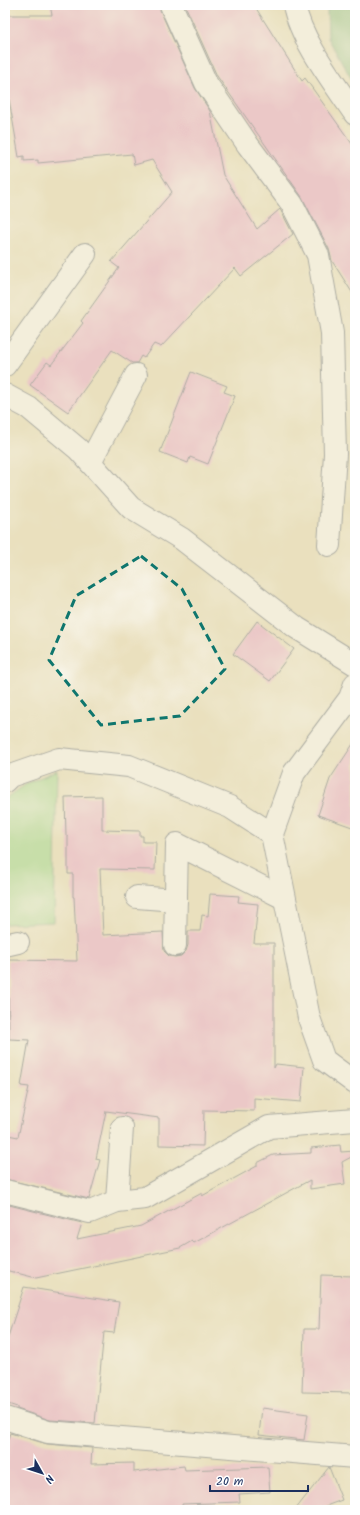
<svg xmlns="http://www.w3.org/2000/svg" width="360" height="1515" viewBox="0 0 360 1515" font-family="Kalam,sans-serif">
  <rect width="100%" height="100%" fill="#fff"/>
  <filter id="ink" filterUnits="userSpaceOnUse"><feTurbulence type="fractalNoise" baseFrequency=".025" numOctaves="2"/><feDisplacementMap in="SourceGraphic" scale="8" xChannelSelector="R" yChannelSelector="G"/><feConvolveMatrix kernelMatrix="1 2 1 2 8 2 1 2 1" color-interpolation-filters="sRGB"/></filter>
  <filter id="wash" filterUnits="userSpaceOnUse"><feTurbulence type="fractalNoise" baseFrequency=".012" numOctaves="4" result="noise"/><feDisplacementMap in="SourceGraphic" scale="16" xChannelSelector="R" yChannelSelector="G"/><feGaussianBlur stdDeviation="0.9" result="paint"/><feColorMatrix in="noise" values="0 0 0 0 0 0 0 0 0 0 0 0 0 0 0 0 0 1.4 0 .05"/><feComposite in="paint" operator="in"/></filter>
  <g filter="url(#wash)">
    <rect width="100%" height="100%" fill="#eae0be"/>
    <!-- green -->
    <polygon fill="#9edb90" stroke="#5c8577" points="57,770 54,922 5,924 5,799 28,783"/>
    <!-- forest -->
    <polygon fill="#7ebb7a" stroke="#4c756c" points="337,5 355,5 355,85 328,38 327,10"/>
    <g id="blocks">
      <!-- building -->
      <g fill="#eeabd3">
        <polygon points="50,5 159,5 160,10 195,88 210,111 223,175 257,229 280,209 293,234 241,276 235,268 161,347 154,344 144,358 141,356 137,363 132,363 112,350 68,412 30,385 47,362 51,365 83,323 81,321 119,268 111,262 172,192 152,160 134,165 132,154 38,163 38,160 24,161 24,156 19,157 5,76 5,15 52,15"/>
        <polygon points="185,5 254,5 302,81 305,78 355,148 355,297 332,261 329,249 302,197 217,76"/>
        <polygon points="191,372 227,386 224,392 235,396 208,464 190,457 188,463 160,452"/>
        <polygon points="257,621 294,649 270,681 233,654"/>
        <polygon points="355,741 355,828 318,815 330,779"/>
        <polygon points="102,796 102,830 140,831 140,836 143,836 143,842 156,842 155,870 100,869 103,935 163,932 164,951 169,956 175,957 181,956 186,951 188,945 188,931 200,931 202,915 208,916 210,894 239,896 238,902 258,904 254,943 274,943 274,1068 276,1064 304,1067 301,1102 254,1098 254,1111 204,1110 203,1146 159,1145 159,1118 106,1111 96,1159 100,1160 89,1199 5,1179 5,1149 8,1135 18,1137 29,1087 21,1086 29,1040 9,1039 8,960 77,961 74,897 73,897 73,874 68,874 68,836 66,836 65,797"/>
        <polygon points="340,1145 341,1152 355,1151 355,1155 342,1162 345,1184 310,1189 310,1180 194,1243 192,1241 180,1248 36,1278 5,1270 5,1204 82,1223 77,1239 141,1226 202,1193 202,1196 257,1166 257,1163 273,1155 311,1153 311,1148"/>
        <polygon points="321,1275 354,1276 352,1329 352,1339 355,1339 355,1393 302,1392 304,1329 319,1329"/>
        <polygon points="24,1287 119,1302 114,1333 104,1332 95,1423 50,1420 17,1409 17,1407 5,1403 5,1346"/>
        <polygon points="262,1408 308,1414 304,1440 259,1435"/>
        <polygon points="10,1433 47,1444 92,1448 91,1464 134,1463 134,1472 184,1466 185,1470 268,1467 270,1492 239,1494 240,1502 182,1504 183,1510 5,1510 5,1448"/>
        <polygon points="329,1467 342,1500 315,1510 295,1510"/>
      </g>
    </g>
  </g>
  <g filter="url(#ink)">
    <use href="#blocks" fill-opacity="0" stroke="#636d80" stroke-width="1"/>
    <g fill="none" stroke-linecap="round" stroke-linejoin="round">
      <defs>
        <g id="minor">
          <polyline points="171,5 206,83 248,145 292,204 318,255 332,333 335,454 329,545"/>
          <path d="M294 5C301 41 335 84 355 114"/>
          <polyline points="5,365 85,254"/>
          <polyline points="5,395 29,408 78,449 131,508 182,539 297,628 355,664"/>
          <polyline points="90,462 136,375"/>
          <polyline points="355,684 350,698 294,773 272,834 309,1018 324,1060 355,1083"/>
          <polyline points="5,781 10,776 59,759 129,766 230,807 272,834"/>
          <polyline points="137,897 176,900"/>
          <polyline points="5,945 18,942"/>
          <polyline points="175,945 177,844 284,898"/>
          <polyline points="5,1191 90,1212 117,1201 145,1198 269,1127 355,1120"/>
          <polyline points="117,1201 122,1128"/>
          <polyline points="5,1418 48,1432 355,1457"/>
        </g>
      </defs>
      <!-- minor casing -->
      <use href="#minor" stroke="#636d80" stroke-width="24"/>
      <!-- minor -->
      <use href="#minor" stroke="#fff" stroke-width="22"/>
    </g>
  </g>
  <!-- marked area -->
  <path d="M0 0H360V1515H0ZM141 556 182 589 225 669 180 716 101 725 49 660 76 596Z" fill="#eae0be" fill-opacity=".55" fill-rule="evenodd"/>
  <path fill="none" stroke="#0f766e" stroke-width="3" stroke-dasharray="8 5" stroke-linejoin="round" d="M141 556 182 589 225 669 180 716 101 725 49 660 76 596Z"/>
  <!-- margin -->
  <rect width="360" height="1515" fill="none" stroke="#fff" stroke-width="20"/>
  <!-- north arrow -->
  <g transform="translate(42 1473) rotate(129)" stroke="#ffffff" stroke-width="3" paint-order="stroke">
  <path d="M0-3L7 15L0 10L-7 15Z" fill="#1b2f5e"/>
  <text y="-6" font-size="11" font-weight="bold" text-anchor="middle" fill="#1b2f5e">N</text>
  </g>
  <!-- scale -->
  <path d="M210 1485v6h98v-6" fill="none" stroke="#1b2f5e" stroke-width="2"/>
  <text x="216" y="1485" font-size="12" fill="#1b2f5e" stroke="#ffffff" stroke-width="3" paint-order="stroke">20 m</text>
</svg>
